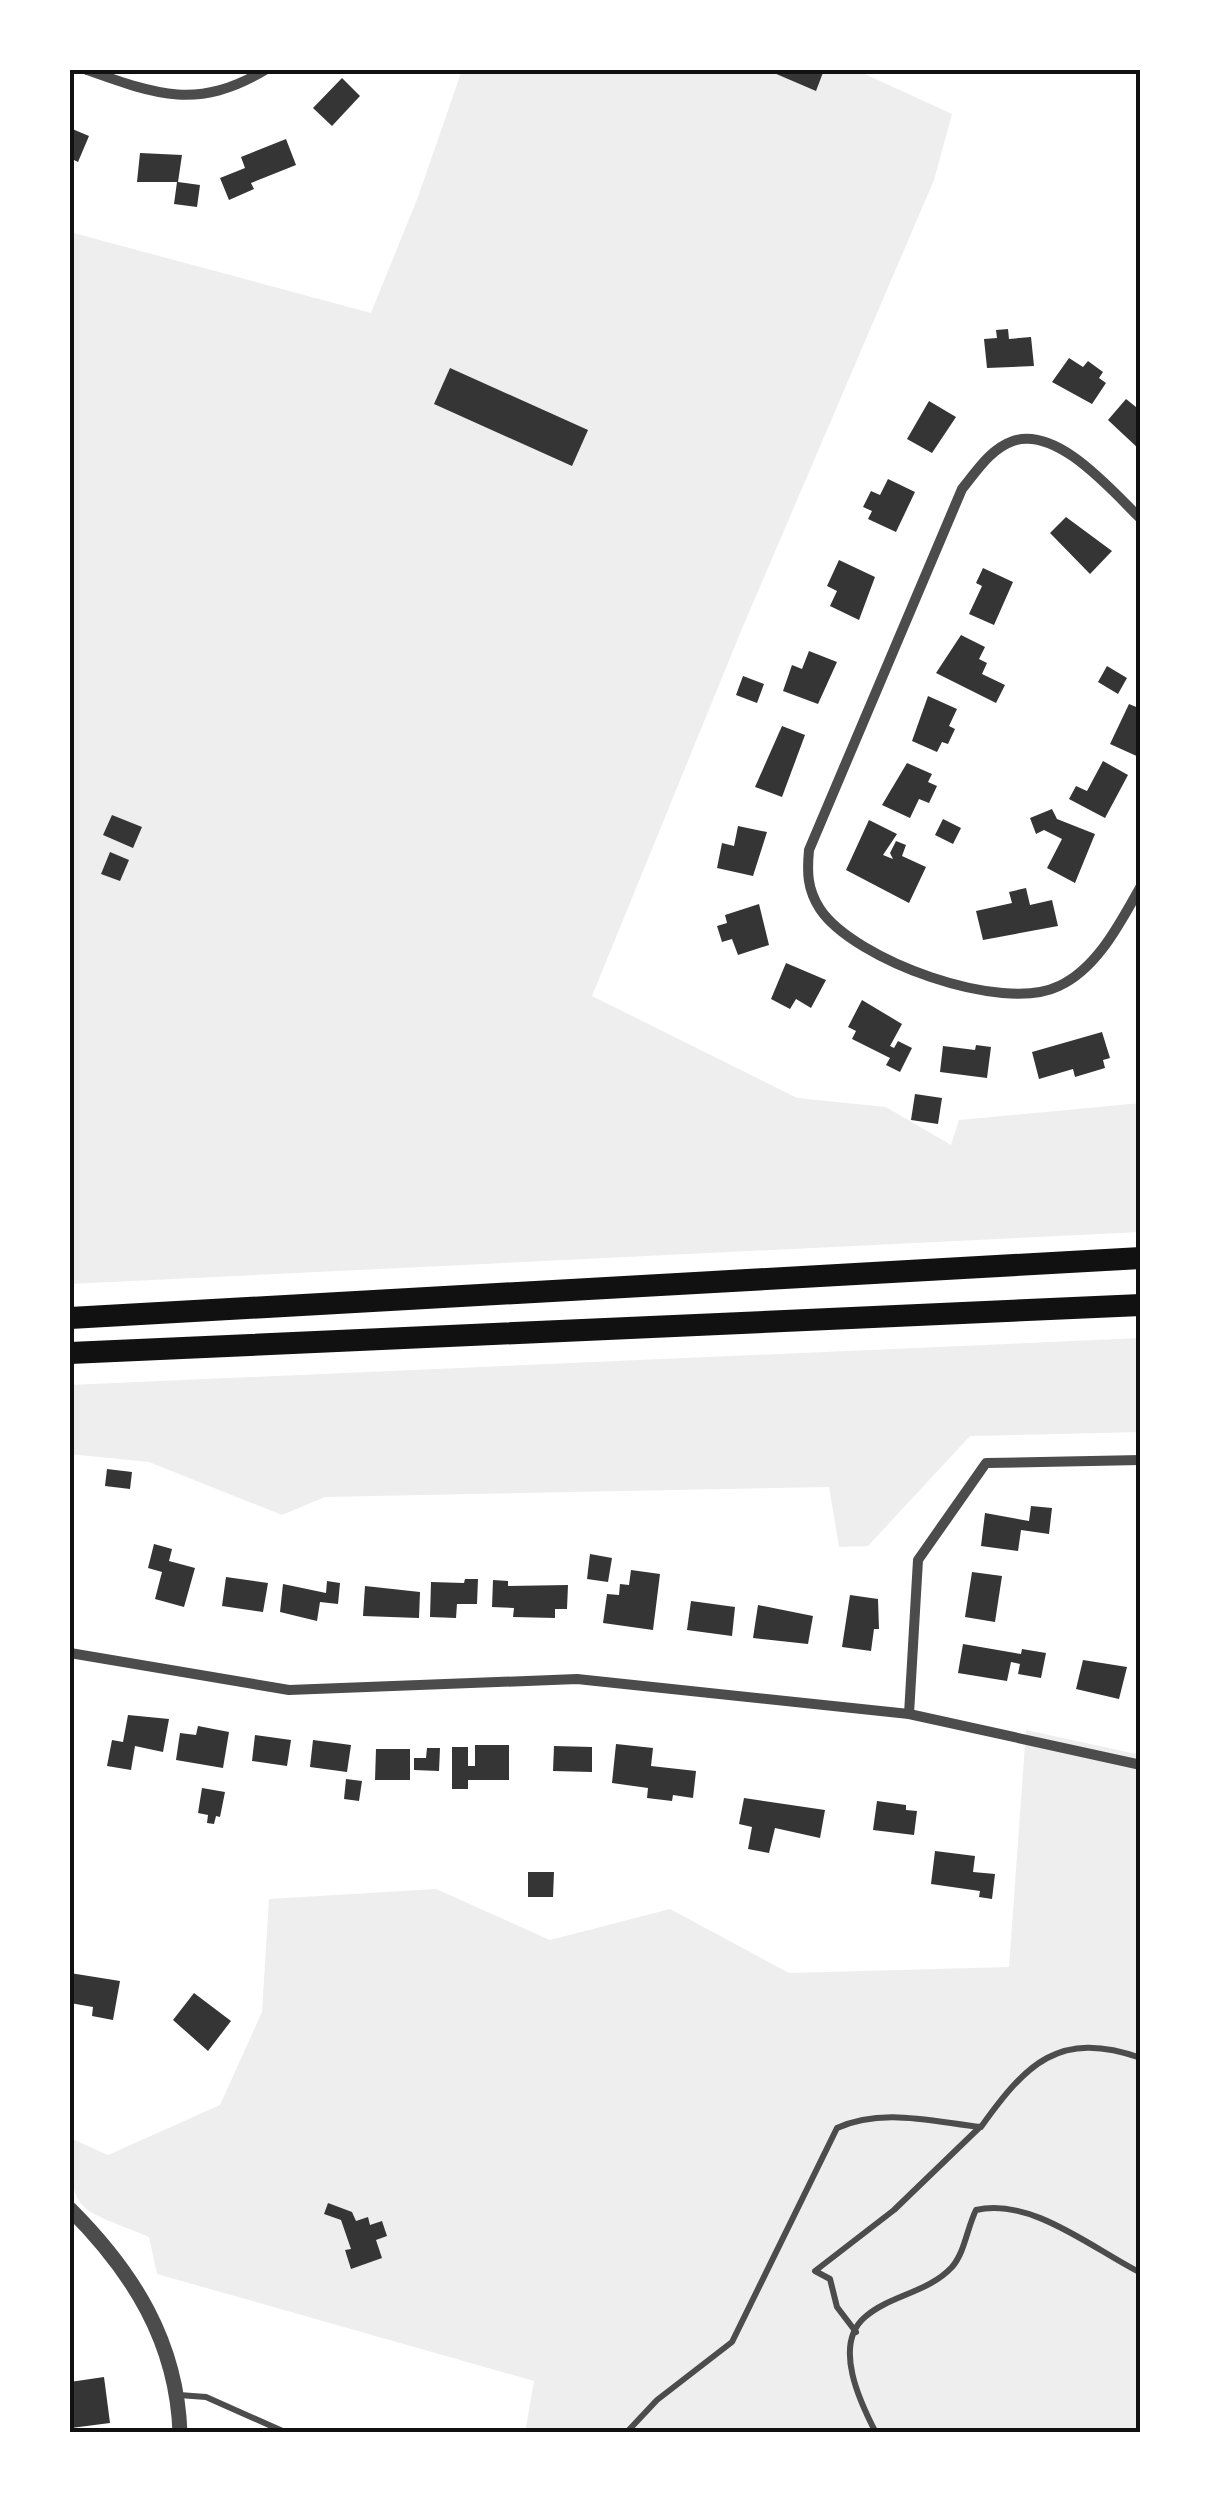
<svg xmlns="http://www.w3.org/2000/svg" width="1211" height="2503" viewBox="0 0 1211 2503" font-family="'Alegreya Sans',sans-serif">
  <rect width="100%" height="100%" fill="#fff"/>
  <!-- green -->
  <g fill="#eee">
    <polygon points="462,70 856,70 952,114 934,180 741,631 592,996 797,1098 886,1107 951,1145 959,1120 1141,1103 1141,1232 70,1284 70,232 371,313 418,197"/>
    <polygon points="1141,1338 1141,1432 970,1436 868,1546 839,1547 829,1487 325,1497 282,1515 149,1462 70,1454 70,1385"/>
    <path d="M1026 1730 1141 1755V2433H525L534 2381 157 2274 149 2237C80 2207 70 2218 70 2138L108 2155 220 2105 262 2012 269 1899 436 1889 550 1940 670 1909 789 1973 1009 1967Z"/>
  </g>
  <!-- building -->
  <g fill="#353535">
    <polygon points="767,70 824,70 816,91"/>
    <polygon points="342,78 360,96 332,126 313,108"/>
    <polygon points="70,128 89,136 78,162 70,158"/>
    <polygon points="286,139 296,165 251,183 254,189 229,200 220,178 245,168 241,157"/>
    <polygon points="140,153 182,155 178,182 200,185 197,207 174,204 177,182 137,182"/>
    <polygon points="1008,329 1009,339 1031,337 1034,366 987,368 984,339 997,338 996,330"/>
    <polygon points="1069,358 1083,367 1088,361 1103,372 1099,378 1106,383 1092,404 1052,382"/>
    <polygon points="450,368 588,430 572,466 434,404"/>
    <polygon points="1126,399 1141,411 1141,451 1108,420"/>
    <polygon points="929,401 956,417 932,453 907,439"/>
    <polygon points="888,479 915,492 896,532 868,519 872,511 863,507 871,491 880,495"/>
    <polygon points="1066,517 1112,551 1090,574 1050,533"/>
    <polygon points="839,560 875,577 859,620 830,606 837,591 827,586"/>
    <polygon points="983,568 1013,582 994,625 969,614 982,586 976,583"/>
    <polygon points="961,635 985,647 979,659 987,663 982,674 1005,685 996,703 936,673"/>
    <polygon points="809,651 837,662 818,704 783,691 792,665 802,669"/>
    <polygon points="1107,666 1127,678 1118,694 1098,682"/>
    <polygon points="743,676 764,684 757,703 736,695"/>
    <polygon points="928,696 957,709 949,726 955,729 948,744 942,742 937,752 912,741"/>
    <polygon points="1129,704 1141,709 1141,758 1110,744"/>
    <polygon points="782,726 805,735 782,797 755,787"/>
    <polygon points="1103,761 1128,775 1105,818 1069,799 1076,786 1087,791"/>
    <polygon points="907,763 932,774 928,782 937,786 929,803 919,799 910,818 882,805"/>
    <polygon points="1052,809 1057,819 1095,834 1075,883 1047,868 1062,839 1044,830 1036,834 1030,818"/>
    <polygon points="112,815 142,827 133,848 103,835"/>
    <polygon points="943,819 961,828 953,844 935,835"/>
    <polygon points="869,820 897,834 883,855 893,859 890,853 896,841 906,845 902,856 926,867 909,903 846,870"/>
    <polygon points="738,826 767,832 753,876 717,868 722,843 734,846"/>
    <polygon points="110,852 129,860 120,881 101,874"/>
    <polygon points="1026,888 1030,905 1052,900 1058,926 983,940 976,911 1012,903 1009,892"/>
    <polygon points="759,904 769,945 738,955 732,939 722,942 717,926 727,923 725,915"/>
    <polygon points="786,963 826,980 811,1008 796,999 790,1009 771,999"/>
    <polygon points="862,1000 902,1024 890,1046 894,1048 898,1041 912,1048 900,1072 886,1065 890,1058 852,1039 856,1031 848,1027"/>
    <polygon points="1102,1032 1110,1058 1103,1060 1105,1068 1075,1077 1073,1069 1039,1079 1032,1052"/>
    <polygon points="976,1045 991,1047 987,1078 940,1072 943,1046 975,1050"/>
    <polygon points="915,1094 942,1098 938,1124 911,1120"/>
    <polygon points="107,1469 132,1472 130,1489 105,1486"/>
    <polygon points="1031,1506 1052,1508 1049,1534 1021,1530 1018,1551 981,1546 985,1513 1029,1521"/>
    <polygon points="154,1544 172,1549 169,1561 195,1568 184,1607 155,1599 162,1572 148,1568"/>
    <polygon points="590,1554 612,1558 608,1582 587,1579"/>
    <polygon points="631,1570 660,1574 653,1630 603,1623 607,1594 619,1595 620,1584 629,1585"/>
    <polygon points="972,1572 1002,1576 995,1622 965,1617"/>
    <polygon points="226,1577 268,1583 263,1612 222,1606"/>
    <polygon points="465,1579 478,1579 477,1604 457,1604 456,1618 430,1617 431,1582 464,1583"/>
    <polygon points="493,1580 508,1581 508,1586 568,1585 567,1609 555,1609 555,1618 513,1617 514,1608 492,1607"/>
    <polygon points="327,1581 340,1583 338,1604 320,1602 317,1621 280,1612 283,1584 326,1593"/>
    <polygon points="365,1586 420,1592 419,1618 363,1616"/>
    <polygon points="850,1595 878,1599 879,1629 874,1629 871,1651 842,1647"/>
    <polygon points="691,1601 735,1607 732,1636 687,1630"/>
    <polygon points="758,1605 813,1616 808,1644 753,1638"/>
    <polygon points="963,1644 1021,1654 1022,1649 1046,1653 1041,1678 1018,1674 1020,1664 1011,1662 1007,1681 958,1673"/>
    <polygon points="1083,1660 1127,1667 1119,1699 1076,1689"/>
    <polygon points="128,1715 169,1719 163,1752 135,1746 131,1770 107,1766 112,1740 123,1742"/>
    <polygon points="198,1726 229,1732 223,1768 176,1760 180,1733 196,1735"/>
    <polygon points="255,1735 291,1740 287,1766 252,1761"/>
    <polygon points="313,1740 351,1745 347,1772 310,1767"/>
    <polygon points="616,1744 653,1748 651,1766 696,1771 693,1798 673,1795 672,1801 647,1798 648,1788 612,1783"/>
    <polygon points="475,1745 509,1745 509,1780 468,1780 468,1789 452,1789 452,1747 468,1747 468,1766 475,1766"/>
    <polygon points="554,1746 592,1747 592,1772 553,1771"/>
    <polygon points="427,1748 440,1748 439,1771 414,1770 414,1758 426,1758"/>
    <polygon points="376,1749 410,1749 410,1780 375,1780"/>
    <polygon points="346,1779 362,1781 359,1801 344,1799"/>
    <polygon points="202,1788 225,1792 220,1817 216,1816 214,1824 207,1823 208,1815 198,1813"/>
    <polygon points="744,1798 825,1810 820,1838 775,1828 769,1853 748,1849 752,1827 739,1824"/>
    <polygon points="877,1801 906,1805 906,1810 917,1811 914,1835 873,1830"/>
    <polygon points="935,1851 975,1856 973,1872 995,1874 992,1899 979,1897 980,1891 931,1884"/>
    <polygon points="528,1872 554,1872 553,1897 528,1897"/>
    <polygon points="70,1973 120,1981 113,2020 92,2016 93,2007 70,2003"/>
    <polygon points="194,1993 231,2021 208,2051 173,2020"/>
    <polygon points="328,2203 352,2212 356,2221 368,2217 370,2225 382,2221 387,2236 376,2240 382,2258 351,2269 345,2250 351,2249 341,2220 324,2214"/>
    <polygon points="104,2377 110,2423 71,2428 70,2382"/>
  </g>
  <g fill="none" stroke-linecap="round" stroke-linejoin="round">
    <!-- service -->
    <g stroke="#4c4c4c" stroke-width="6">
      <polyline points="856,2332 837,2307 830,2279 815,2271 894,2210 980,2127"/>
      <polyline points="179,2395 206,2397 287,2433"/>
      <path d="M626 2433 657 2400 732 2342 837 2128C882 2107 934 2122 981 2127 1026 2064 1059 2029 1141 2058"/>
      <path d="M876 2433C861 2404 832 2345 865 2317 890 2295 928 2293 952 2267 965 2252 967 2228 976 2210 1031 2197 1093 2249 1141 2273"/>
    </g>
    <!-- minor -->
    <g stroke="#4c4c4c" stroke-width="10">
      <path d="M87 70C157 95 198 110 265 70"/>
      <path d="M1141 519C1112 491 1058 426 1013 441 990 449 976 472 962 489L809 850C807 872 807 889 820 909 854 960 1002 1014 1059 986 1098 968 1121 921 1141 886"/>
      <polyline points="70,1653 289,1690 577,1679 909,1714 1141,1765"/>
      <polyline points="909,1714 918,1560 986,1463 1141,1460"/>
    </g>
    <!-- tertiary -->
    <path stroke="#4c4c4c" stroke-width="15" d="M70 2209C133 2272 177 2342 180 2433"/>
    <!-- motorway -->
    <g stroke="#111" stroke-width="22">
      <polyline points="70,1318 1141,1258"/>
      <polyline points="70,1353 1141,1305"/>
    </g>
  </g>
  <!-- border -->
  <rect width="1211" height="2503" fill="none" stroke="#ffffff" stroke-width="145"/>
  <rect x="72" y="72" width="1066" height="2358" fill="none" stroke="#111" stroke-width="4"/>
</svg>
